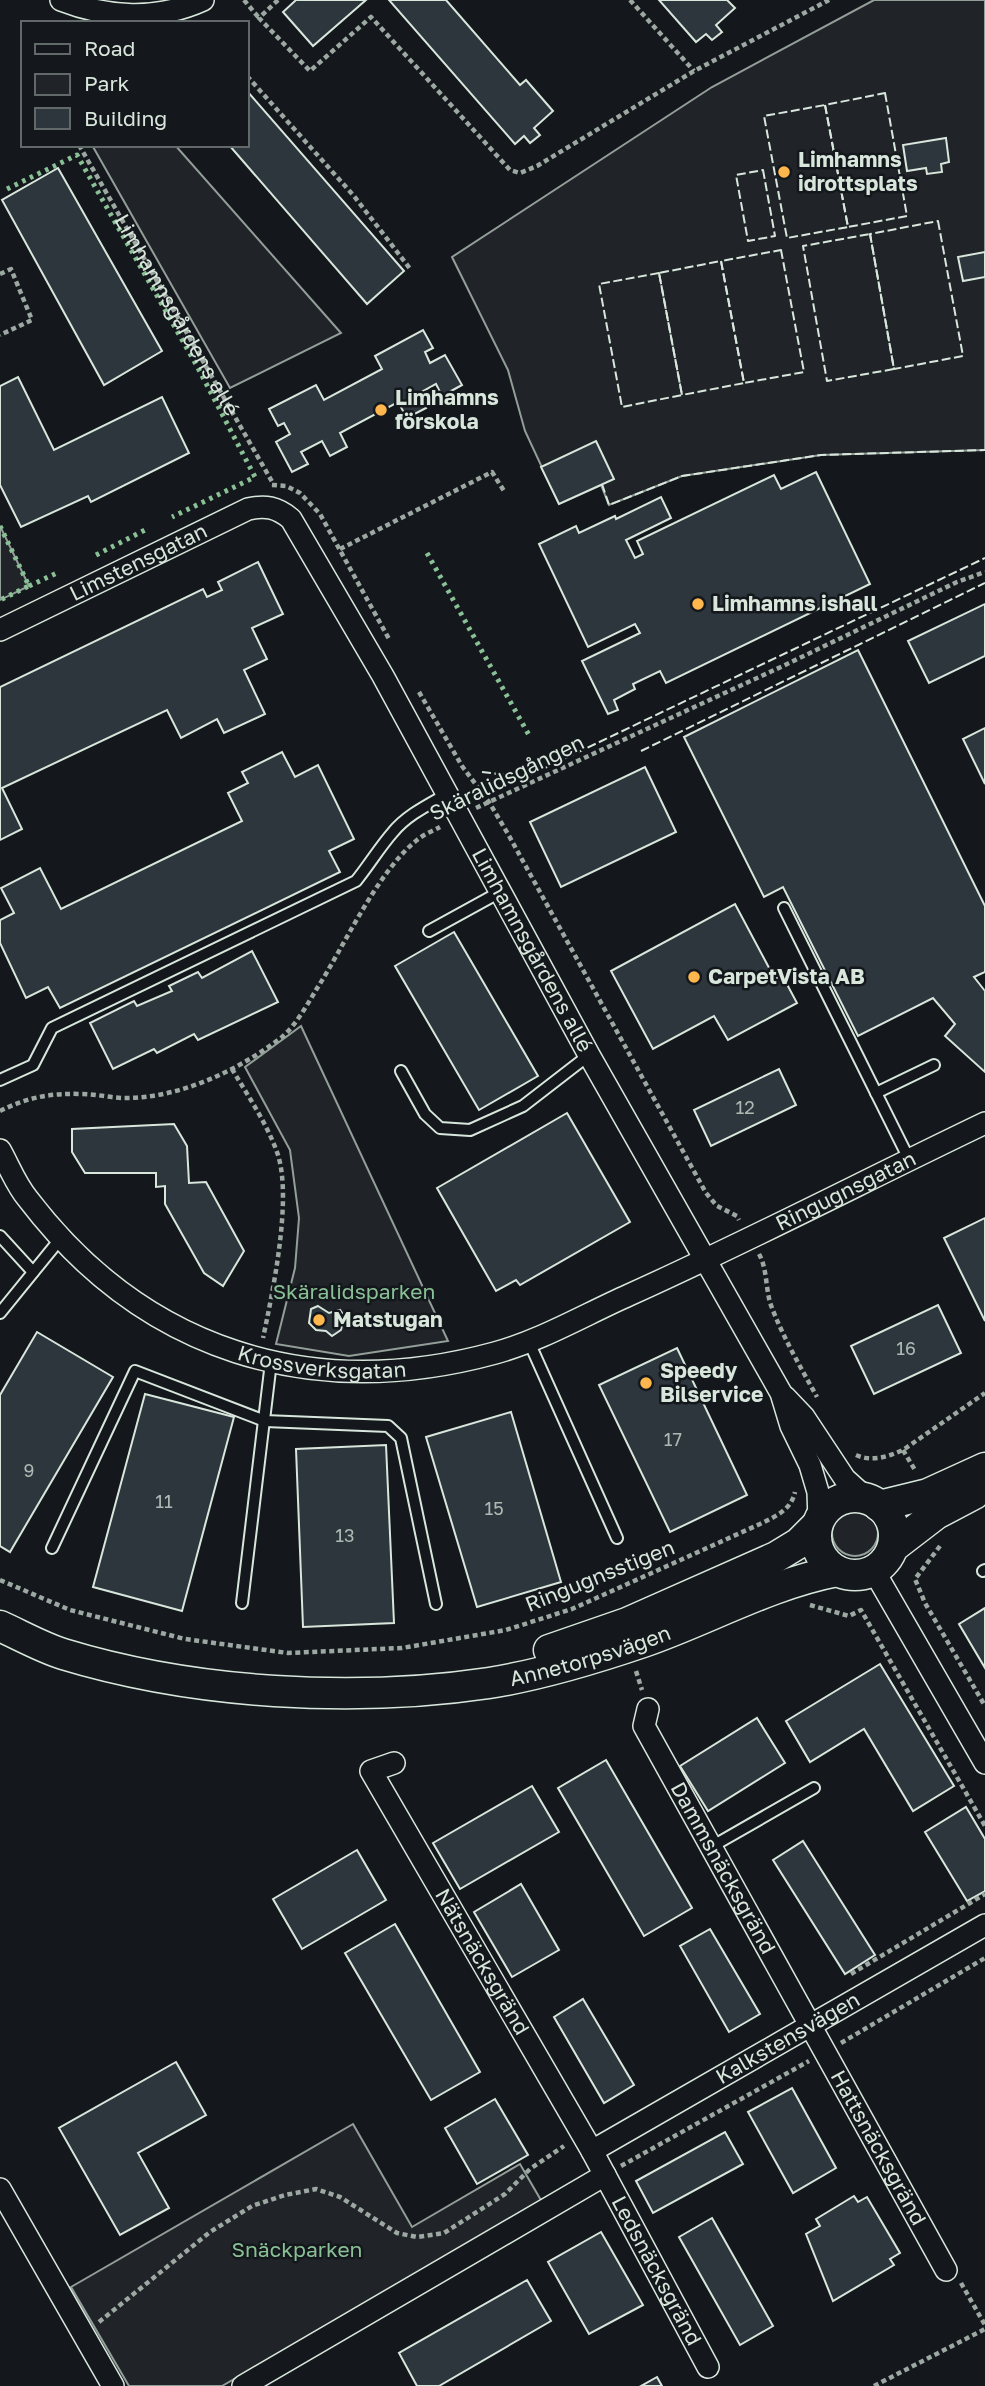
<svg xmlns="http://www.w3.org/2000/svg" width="985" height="2386" viewBox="0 0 985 2386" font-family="'Golos Text',sans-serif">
  <rect width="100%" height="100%" fill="#14181c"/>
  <!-- green -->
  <g fill="#202428" stroke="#939e99" stroke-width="2">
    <polygon points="874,0 985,0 985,450 821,455 682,476 609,505 601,485 559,504 525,431 508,370 452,257 712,87"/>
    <polygon points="92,145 175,145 341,333 230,388"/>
    <polygon points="0,526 29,586 0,600"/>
    <polygon points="301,1026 448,1341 349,1356 276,1344 295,1268 299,1218 290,1150 245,1067"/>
    <circle cx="855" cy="1533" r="23"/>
    <polygon points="353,2124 412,2227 520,2164 542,2202 222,2386 129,2386 71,2287"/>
  </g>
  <!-- building -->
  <g fill="#2c363c" stroke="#d8e6dc" stroke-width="2">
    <polygon points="296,0 366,0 313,46 283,12"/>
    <polygon points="389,0 446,0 520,85 526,80 553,111 534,128 540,135 530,143 524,136 515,144"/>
    <polygon points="659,0 727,0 735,8 716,25 722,32 712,40 706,34 696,42"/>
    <polygon points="247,91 404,271 367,304 229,145 247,145"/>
    <polygon points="946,138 949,162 941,164 942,172 927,174 926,168 907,171 903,145"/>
    <polygon points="58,168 162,351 104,385 2,200"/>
    <polygon points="985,252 985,277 963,281 958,257"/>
    <polygon points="423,330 433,348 425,352 430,363 445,355 462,385 442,396 436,384 418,394 426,408 407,418 398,402 340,433 347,447 330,456 322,441 301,452 308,464 292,472 276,442 290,434 284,423 278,426 269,409 316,385 324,400 382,369 375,356"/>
    <polygon points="18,377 54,450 162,397 189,453 91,502 88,496 21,527 0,485 0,386"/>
    <polygon points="596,441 614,479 559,504 541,467"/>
    <polygon points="816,472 870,584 666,683 660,671 633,684 635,689 614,700 618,710 608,714 582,661 640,633 635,624 588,647 539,544 576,526 579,533 615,516 616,519 661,497 671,518 626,540 635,558 643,554 637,541 774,475 781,489"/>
    <polygon points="258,562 283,614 252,628 267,659 244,670 265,714 224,733 217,719 181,738 167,710 2,788 22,829 0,840 0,687 203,589 207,597 222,590 218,582"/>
    <polygon points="985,604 985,656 929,683 908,641"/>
    <polygon points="858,650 985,906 985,972 974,977 985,991 985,1072 945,1036 955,1024 933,998 858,1036 783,887 764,897 684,737"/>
    <polygon points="985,728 985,784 963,739"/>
    <polygon points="282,752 295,777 318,765 354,839 329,851 340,872 60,1008 48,987 26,998 0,943 0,920 14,913 1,888 40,868 61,909 242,821 228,793 248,783 242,772"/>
    <polygon points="645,767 676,832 561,887 530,822"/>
    <polygon points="735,904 775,979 782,975 797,1003 728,1040 714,1016 653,1049 611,971"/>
    <polygon points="454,932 538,1076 479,1110 395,966"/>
    <polygon points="252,951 278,1002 198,1040 194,1034 157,1053 154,1049 113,1069 90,1023 134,1001 137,1006 172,991 169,986 198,972 202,978"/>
    <polygon points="779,1069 796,1105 711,1146 694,1110"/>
    <polygon points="567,1113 630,1222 520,1285 516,1280 496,1291 437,1188"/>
    <polygon points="174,1124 187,1146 189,1183 206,1182 244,1251 223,1286 204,1273 165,1204 165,1186 156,1187 156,1173 85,1173 72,1152 72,1129"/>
    <polygon points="985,1218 985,1321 944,1238"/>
    <polygon points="938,1305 961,1353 874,1394 851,1346"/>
    <polygon points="318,1306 329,1313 340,1310 344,1316 341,1330 332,1336 326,1331 316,1330 309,1323 311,1309"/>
    <polygon points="37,1332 113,1377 10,1552 0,1546 0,1395"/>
    <polygon points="677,1348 747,1495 670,1532 599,1385"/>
    <polygon points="145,1394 234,1417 182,1611 93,1587"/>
    <polygon points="511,1412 561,1582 477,1607 426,1437"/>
    <polygon points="386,1445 394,1623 303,1627 296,1449"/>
    <polygon points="985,1608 985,1668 959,1624"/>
    <polygon points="880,1664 954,1786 913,1811 864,1729 810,1762 786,1721"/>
    <polygon points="757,1718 785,1763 708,1811 680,1766"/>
    <polygon points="606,1760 692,1908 644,1936 558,1788"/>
    <polygon points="532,1786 559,1832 460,1889 433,1843"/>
    <polygon points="966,1807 985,1839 985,1891 967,1901 925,1832"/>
    <polygon points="803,1841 875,1955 845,1974 773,1860"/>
    <polygon points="357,1850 386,1900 302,1949 273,1899"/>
    <polygon points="521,1884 559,1950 512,1977 474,1912"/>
    <polygon points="395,1924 480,2072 431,2100 345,1953"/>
    <polygon points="710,1929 760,2014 729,2032 680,1946"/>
    <polygon points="583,1999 634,2085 604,2103 554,2017"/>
    <polygon points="176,2062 206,2115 138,2153 169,2208 120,2235 59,2128"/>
    <polygon points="792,2088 836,2168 793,2193 748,2112"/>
    <polygon points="495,2099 528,2155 477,2184 445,2128"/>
    <polygon points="725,2132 743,2164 653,2213 636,2181"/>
    <polygon points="854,2196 858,2202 867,2197 900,2253 890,2259 894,2265 833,2301 806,2234 820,2226 816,2219"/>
    <polygon points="712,2218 773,2326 740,2345 679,2237"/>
    <polygon points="601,2232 643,2305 589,2334 548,2262"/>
    <polygon points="527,2280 551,2321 439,2386 417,2386 399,2353"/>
    <polygon points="657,2377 662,2386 641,2386"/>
  </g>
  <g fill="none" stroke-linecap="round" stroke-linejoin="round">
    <defs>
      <g id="service">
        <polyline points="784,908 909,1159"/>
        <polyline points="429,931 500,892"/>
        <polyline points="401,1071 425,1114 440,1128 470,1130 523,1106 589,1055"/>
        <path d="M0 1080 33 1065 52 1028 356 881C369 865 379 848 393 832 407 815 428 805 447 794"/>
        <polyline points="876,1093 934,1065"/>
        <polyline points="0,1236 33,1272"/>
        <polyline points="0,1313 61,1238"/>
        <polyline points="529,1342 617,1538"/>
        <polyline points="52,1548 135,1371 265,1421 388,1426 401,1438 436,1604"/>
        <polyline points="983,1571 985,1570"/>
        <polyline points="242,1603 271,1362"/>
        <polyline points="711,1847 814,1788"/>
      </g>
      <g id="minor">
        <path d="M61 0C107 18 157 21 203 0"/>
        <path id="s2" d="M0 630 248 509C265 505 277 507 291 519L383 676 589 1055 781 1393 791 1426 810 1465 818 1492 819 1520"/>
        <path id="s3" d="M0 1150C9 1166 16 1185 28 1199 144 1351 311 1403 495 1353 542 1340 584 1315 629 1295 749 1241 866 1180 985 1123"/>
        <polyline points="785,1397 804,1417 845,1479 866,1498"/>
        <polyline points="874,1571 985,1763"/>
        <path id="s4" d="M648 1709 644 1726 946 2270"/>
        <path id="s5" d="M394 1763 371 1771 592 2151 708 2367"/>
        <path id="s6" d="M592 2151 985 1925"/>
        <polyline points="0,2189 113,2386"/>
        <polyline points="243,2386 605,2175"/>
      </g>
      <g id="secondary">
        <circle cx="855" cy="1536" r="39"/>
        <polyline points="879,1506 928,1494 985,1468"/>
        <polyline points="893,1547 936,1514 974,1494"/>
        <path id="s7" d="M0 1626C20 1635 41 1647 63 1654 194 1694 354 1703 489 1683 540 1675 593 1659 643 1642 707 1620 769 1584 837 1571"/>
        <polyline points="549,1650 627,1623 776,1557 799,1543 817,1525"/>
      </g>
    </defs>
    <!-- service casing -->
    <use href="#service" stroke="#d8e6dc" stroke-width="14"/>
    <!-- minor casing -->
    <use href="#minor" stroke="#d8e6dc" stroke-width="24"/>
    <!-- secondary casing -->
    <use href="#secondary" stroke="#d8e6dc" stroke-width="33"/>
    <!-- path -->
    <g stroke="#9da8a2" stroke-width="4.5" stroke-dasharray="5 3.5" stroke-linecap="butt">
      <polyline points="244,0 259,18"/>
      <polyline points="278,0 259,18 310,71 371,17 510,170 520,173 537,166 694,71 829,0"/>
      <polyline points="630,0 694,71"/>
      <polyline points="247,76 354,196 411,270"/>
      <path id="s1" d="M79 145 274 485"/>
      <polyline points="0,274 11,269 32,320 0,335"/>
      <polyline points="272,485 286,486 300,493 320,514 389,639"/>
      <polyline points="340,549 492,472 504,491"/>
      <polyline points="419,692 462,766 489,802 508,834 706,1193 717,1206 737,1216 739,1220"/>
      <polyline points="476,808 783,666 957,582 985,572"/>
      <path d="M232 1069C248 1096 268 1125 278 1155 292 1200 273 1291 263 1338"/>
      <path d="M0 1111C28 1097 51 1093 82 1094 97 1094 111 1098 125 1098 181 1098 239 1070 282 1037 296 1025 307 1005 316 990 345 945 377 872 417 840 424 834 433 831 440 827"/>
      <path d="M759 1254C768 1270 765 1291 772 1308 784 1339 801 1368 817 1397"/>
      <polyline points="903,1450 915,1470"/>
      <path d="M856 1455C872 1462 887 1457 903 1450L985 1393"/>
      <polyline points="940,1546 915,1579 925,1603 985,1706"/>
      <path d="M0 1580 70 1610 185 1639 288 1653 402 1648 506 1630 572 1609 760 1524C776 1516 791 1510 795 1492"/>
      <polyline points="810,1605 849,1616 861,1610 985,1826"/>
      <polyline points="636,1671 642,1690"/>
      <polyline points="851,1974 985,1894"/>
      <polyline points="841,2043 985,1958"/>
      <polyline points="621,2166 809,2061"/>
      <polyline points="961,2283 985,2325"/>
      <polyline points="99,2322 210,2232 252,2206 285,2195 316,2189 340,2197 397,2233 417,2237 444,2233 505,2194 530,2169 564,2146"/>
      <polyline points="874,2386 985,2329"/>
    </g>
    <!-- service -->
    <use href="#service" stroke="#14181c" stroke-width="10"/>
    <!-- minor -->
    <use href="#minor" stroke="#14181c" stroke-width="21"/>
    <!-- secondary -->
    <use href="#secondary" stroke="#14181c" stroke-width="30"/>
    <!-- hedge -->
    <g stroke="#8ac095" stroke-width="5" stroke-dasharray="3.5 5" stroke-linecap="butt">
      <polyline points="7,189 77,155 197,366 255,477 172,517"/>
      <polyline points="0,526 29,586 0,600"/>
      <polyline points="427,553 530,737"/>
      <polyline points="96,555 145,530"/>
      <polyline points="29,586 59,572"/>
    </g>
    <!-- fence -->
    <g stroke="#d8e6dc" stroke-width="2" stroke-dasharray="9 3.5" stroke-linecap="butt">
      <polygon points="885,93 907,216 848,227 825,105"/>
      <polygon points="825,105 848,227 787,238 764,116"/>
      <polygon points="763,170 775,236 748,241 736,175"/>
      <polygon points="938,221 963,356 894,369 870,234"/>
      <polygon points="870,234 894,369 827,381 803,246"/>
      <polygon points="781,250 804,372 744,383 721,261"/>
      <polygon points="721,261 744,383 682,395 659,273"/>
      <polygon points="659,273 682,395 622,407 599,284"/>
      <polyline points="602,484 609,505 682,476 821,455 985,450"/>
      <polyline points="641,751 985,583"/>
      <polyline points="482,772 526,777 985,558"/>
    </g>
  </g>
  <!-- markers -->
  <g fill="#ffb74d" stroke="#14181c" stroke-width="2.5">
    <circle cx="784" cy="172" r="7"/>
    <circle cx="381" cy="410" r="7"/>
    <circle cx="698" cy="604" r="7"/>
    <circle cx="694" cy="977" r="7"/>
    <circle cx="319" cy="1320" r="7"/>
    <circle cx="646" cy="1383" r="7"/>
  </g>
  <g text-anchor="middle" stroke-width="5" stroke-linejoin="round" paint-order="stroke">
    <!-- number labels -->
    <g font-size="18" fill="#adbab4">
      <text x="745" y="1114">12</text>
      <text x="906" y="1355">16</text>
      <text x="673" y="1446">17</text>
      <text x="29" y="1477">9</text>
      <text x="164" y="1508">11</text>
      <text x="494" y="1515">15</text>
      <text x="345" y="1542">13</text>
    </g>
    <!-- poi labels -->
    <g font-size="21" font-weight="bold" fill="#d8e6dc" stroke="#14181c" text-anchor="start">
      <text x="798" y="167">Limhamns<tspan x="798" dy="24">idrottsplats</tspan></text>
      <text x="395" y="405">Limhamns<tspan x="395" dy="24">förskola</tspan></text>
      <text x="712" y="611">Limhamns ishall</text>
      <text x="708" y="984">CarpetVista AB</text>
      <text x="333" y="1327">Matstugan</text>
      <text x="660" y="1378">Speedy<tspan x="660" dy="24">Bilservice</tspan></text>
    </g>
    <!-- street labels -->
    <g font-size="21" fill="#d8e6dc" stroke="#14181c">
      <text dy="7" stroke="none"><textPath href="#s1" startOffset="196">Limhamnsgårdens allé</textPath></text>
      <text dy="7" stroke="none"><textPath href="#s2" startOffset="154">Limstensgatan</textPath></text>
      <text transform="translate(507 778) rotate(-26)" y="7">Skäralidsgången</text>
      <text dy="7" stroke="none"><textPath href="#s2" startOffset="816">Limhamnsgårdens allé</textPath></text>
      <text dy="7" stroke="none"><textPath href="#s3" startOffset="968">Ringugnsgatan</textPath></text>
      <text dy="7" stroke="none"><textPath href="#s3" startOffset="406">Krossverksgatan</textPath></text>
      <text transform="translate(600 1576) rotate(-22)" y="7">Ringugnsstigen</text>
      <text dy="7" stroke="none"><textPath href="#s7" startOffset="604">Annetorpsvägen</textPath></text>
      <text dy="7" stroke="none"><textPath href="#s4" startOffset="180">Dammsnäcksgränd</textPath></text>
      <text dy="7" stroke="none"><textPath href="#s5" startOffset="245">Nätsnäcksgränd</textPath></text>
      <text dy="7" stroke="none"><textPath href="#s6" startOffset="226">Kalkstensvägen</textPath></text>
      <text dy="7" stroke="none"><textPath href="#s4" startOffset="500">Hattsnäcksgränd</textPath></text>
      <text dy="7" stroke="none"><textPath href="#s5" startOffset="600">Ledsnäcksgränd</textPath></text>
    </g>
    <!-- park labels -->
    <g font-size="21" fill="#8ac095" stroke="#14181c">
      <text x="354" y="1299">Skäralidsparken</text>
      <text x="297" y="2257">Snäckparken</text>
    </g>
  </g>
  <!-- legend -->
  <rect x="21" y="21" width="228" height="126" fill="#14181c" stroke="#626a69" stroke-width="2"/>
  <rect x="35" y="44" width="35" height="10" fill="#14181c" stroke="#626a69" stroke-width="2"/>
  <text x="84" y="56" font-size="21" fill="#d8e6dc">Road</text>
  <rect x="35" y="74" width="35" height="21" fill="#202428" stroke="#626a69" stroke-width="2"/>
  <text x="84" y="91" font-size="21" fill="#d8e6dc">Park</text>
  <rect x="35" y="108" width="35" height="21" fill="#2c363c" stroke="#626a69" stroke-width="2"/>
  <text x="84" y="126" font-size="21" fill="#d8e6dc">Building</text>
</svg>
